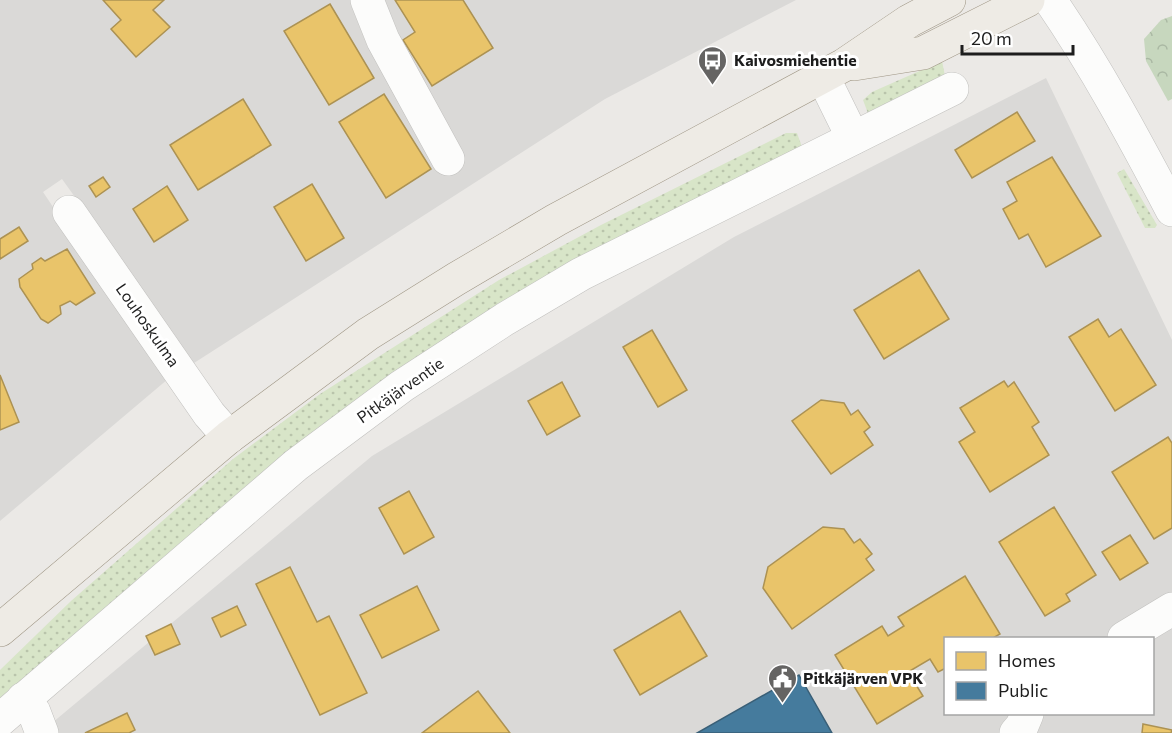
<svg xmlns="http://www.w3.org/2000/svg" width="1172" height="733" viewBox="0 0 1172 733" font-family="Commissioner,sans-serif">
  <defs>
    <pattern id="grass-dots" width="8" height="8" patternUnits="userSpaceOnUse" patternTransform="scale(1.5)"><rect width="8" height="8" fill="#d8e5c8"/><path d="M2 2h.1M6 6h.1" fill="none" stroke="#b9c4ab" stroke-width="1.8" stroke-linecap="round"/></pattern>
    <pattern id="forest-crowns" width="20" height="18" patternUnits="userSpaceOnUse" patternTransform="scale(1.5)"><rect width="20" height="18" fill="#c7d7be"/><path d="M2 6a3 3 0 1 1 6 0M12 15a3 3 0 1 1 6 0" fill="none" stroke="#aab8a3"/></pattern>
  </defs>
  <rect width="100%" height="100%" fill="#ebe9e6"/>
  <!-- residential -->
  <g fill="#dad9d7" fill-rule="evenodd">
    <polygon points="0,0 796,0 605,99 194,363 62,179 43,192 168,379 0,521"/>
    <path d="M1046 78 1172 340V733H40L372 456 734 237ZM946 638H1152V714H946Z"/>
  </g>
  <!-- grass -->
  <g fill="url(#grass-dots)">
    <polygon points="942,61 945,76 869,116 863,100 872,92"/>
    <polygon points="786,133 797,133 802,147 568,272 0,703 0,670 71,601 233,459 320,394 499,280 601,225"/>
    <polygon points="1124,169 1157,225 1155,228 1145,228 1117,173"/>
  </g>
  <!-- forest -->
  <polygon fill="url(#forest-crowns)" points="1172,16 1172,99 1168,101 1146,61 1144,39 1161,20"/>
  <!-- homes -->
  <g fill="#e9c46a" stroke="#ac9253" stroke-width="1.5">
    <polygon points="103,0 164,0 153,10 170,27 136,57 111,29 121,20"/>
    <polygon points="395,0 463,0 493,48 432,86 403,40 415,32"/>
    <polygon points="330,4 374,78 329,105 284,31"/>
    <polygon points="384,94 431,169 386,198 339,122"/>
    <polygon points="243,99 271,145 198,190 170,145"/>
    <polygon points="1017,112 1035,141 972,178 955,150"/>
    <polygon points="1052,157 1101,236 1046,267 1028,234 1019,239 1003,209 1017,201 1007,182"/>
    <polygon points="103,177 110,187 96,197 89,186"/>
    <polygon points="312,184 344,238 306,261 274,207"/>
    <polygon points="167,186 188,220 154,242 133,209"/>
    <polygon points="19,227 28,241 0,259 0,239"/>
    <polygon points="67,249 95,293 76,305 70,301 60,306 61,314 48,323 41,319 20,287 19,279 33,269 32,264 41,258 45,261"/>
    <polygon points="919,270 949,319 884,359 854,310"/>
    <polygon points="1098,319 1109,337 1121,329 1156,385 1115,411 1069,337"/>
    <polygon points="652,330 687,390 658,407 623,347"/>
    <polygon points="0,375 19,422 0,430"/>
    <polygon points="1004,381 1008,387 1014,382 1039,422 1032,427 1049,455 990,492 959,442 975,432 960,408"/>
    <polygon points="562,382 580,416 547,435 528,401"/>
    <polygon points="821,400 844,403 851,415 858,410 870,427 864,432 873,445 831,474 792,421"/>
    <polygon points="1168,437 1172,443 1172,528 1154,539 1112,472"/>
    <polygon points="409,491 434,537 404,554 379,508"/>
    <polygon points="1054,507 1096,575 1066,594 1070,601 1045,616 999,542"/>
    <polygon points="823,527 844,529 854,543 860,539 872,554 866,559 874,570 792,629 763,588 768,567"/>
    <polygon points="1130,535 1148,563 1120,580 1102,552"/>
    <polygon points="290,567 317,622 329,616 367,693 320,715 256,584"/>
    <polygon points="965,576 1000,634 993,638 946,638 946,668 938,672 930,659 908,672 923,696 877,724 835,655 882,626 888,636 904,626 898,617"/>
    <polygon points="417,586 439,630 382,658 360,615"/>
    <polygon points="237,606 246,625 221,637 212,618"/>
    <polygon points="680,611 707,656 640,695 614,650"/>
    <polygon points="171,624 180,644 155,655 146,636"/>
    <polygon points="478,691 510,733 422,733"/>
    <polygon points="127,713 135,730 129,733 85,733"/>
    <polygon points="1143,724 1172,730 1171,733 1142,733"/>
  </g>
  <!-- public -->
  <polygon fill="#457b9d" stroke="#395f77" stroke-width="1.5" points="799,675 832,733 697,733"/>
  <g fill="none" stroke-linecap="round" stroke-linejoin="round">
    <defs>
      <g id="minor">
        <polyline points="367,0 383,40 448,159"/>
        <path d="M1050 0C1096 67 1134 138 1172 210"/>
        <polyline points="823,77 853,138"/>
        <polyline points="69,212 209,414 229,437"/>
        <polyline points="1124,638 1172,609"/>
        <polyline points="23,699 34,712 42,733"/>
        <polyline points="0,720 296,465 402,386 505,319 581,274 952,89"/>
        <polyline points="1016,733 1022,726 1027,714"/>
      </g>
      <g id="major">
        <polyline points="854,64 923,53 1028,0"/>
        <polyline points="0,630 229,437 368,334 456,279 556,220 844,65 909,21 949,0"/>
      </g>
    </defs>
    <!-- minor casing -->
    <use href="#minor" stroke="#c1c0be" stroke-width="34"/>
    <!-- major casing -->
    <use href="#major" stroke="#9f9685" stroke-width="34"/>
    <!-- minor -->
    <use href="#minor" stroke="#fcfcfb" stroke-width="33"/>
    <!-- major -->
    <use href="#major" stroke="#eeebe5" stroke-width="33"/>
  </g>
  <!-- icons -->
  <defs>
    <symbol id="bus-pin" viewBox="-11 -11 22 30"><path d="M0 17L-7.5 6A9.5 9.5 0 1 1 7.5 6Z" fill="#656463" stroke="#fff"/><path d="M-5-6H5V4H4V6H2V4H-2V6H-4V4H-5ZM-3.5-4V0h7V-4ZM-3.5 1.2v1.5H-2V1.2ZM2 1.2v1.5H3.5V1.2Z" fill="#fff"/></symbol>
    <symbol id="civic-pin" viewBox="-11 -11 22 30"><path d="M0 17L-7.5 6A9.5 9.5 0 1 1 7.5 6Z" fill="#656463" stroke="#fff"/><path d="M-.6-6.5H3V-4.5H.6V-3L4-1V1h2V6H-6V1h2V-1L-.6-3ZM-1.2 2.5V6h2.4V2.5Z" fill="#fff"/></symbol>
  </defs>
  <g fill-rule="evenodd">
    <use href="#bus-pin" x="696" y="44" width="33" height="45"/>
    <use href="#civic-pin" x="766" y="662" width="33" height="45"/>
  </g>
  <g text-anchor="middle" stroke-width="6" stroke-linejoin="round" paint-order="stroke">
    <!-- poi labels -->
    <g font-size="16" font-weight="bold" fill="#1d1d1d" stroke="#fff" text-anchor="start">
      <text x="734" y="66">Kaivosmiehentie</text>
      <text x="803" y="684">Pitkäjärven VPK</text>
    </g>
    <!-- street labels -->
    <g font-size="16" fill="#1d1d1d" stroke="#fff">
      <text transform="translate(148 325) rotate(55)" y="6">Louhoskulma</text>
      <text transform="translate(400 390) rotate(-35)" y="6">Pitkäjärventie</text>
    </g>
  </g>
  <!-- legend -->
  <rect x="944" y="637" width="210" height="78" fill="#ffffff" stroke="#a5a5a5" stroke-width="1.5"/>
  <rect x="956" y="652" width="30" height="18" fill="#e9c46a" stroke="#a5a5a5" stroke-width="1.5"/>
  <text x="998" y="667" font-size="18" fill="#1d1d1d">Homes</text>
  <rect x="956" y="682" width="30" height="18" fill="#457b9d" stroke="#a5a5a5" stroke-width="1.5"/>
  <text x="998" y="697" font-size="18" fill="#1d1d1d">Public</text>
  <!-- scale -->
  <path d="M962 45v9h111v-9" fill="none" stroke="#1d1d1d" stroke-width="3"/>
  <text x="971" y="45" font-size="18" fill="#1d1d1d" stroke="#ffffff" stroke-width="4.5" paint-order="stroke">20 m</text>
</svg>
